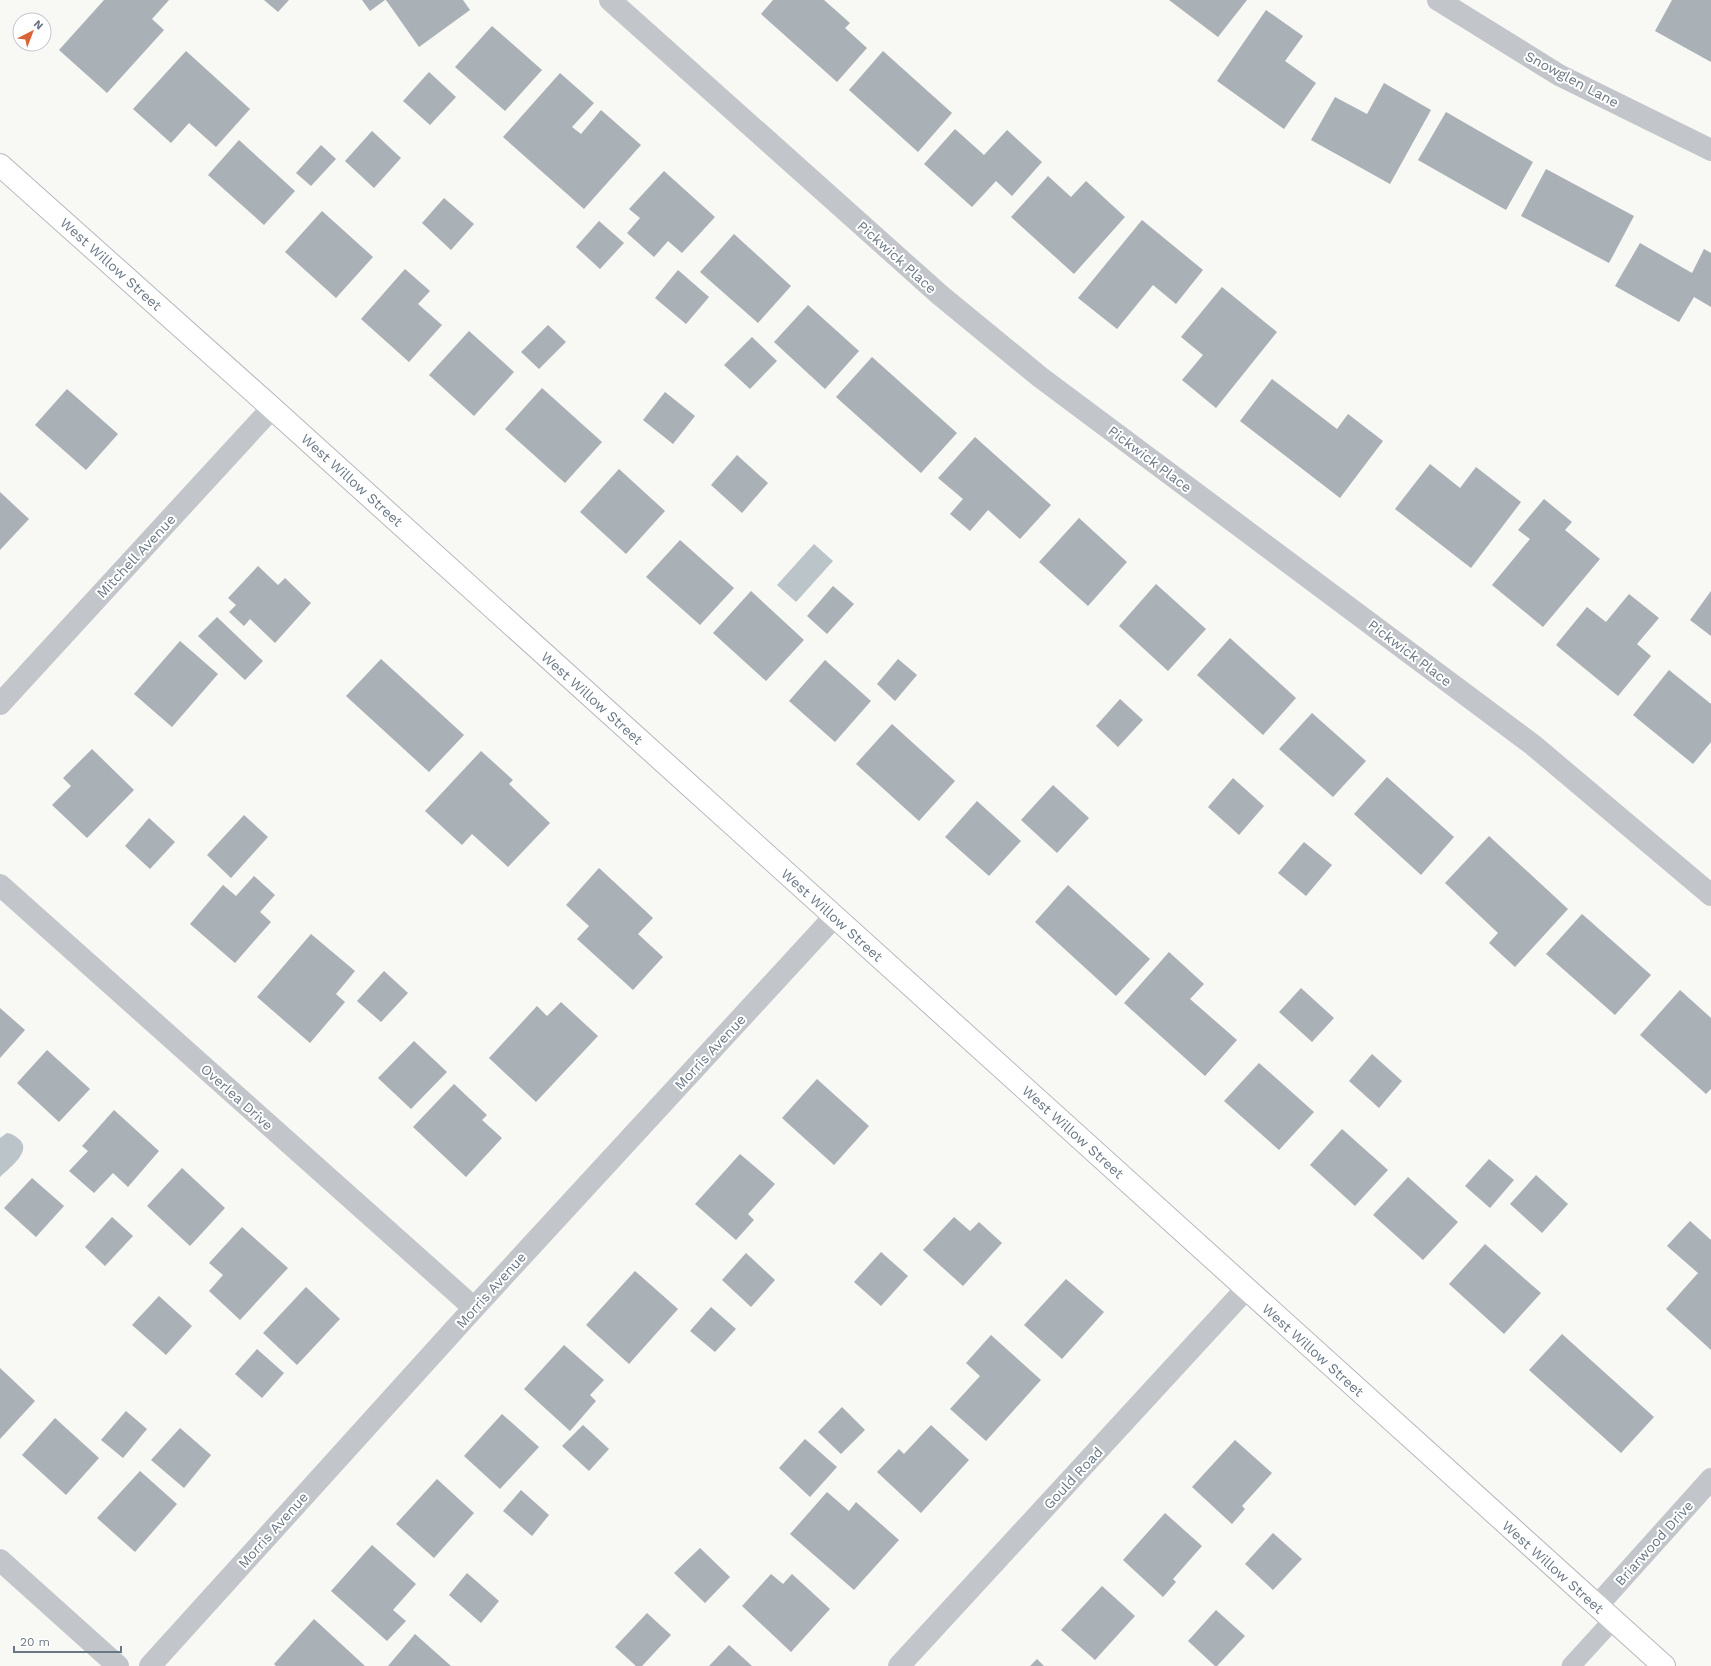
<svg xmlns="http://www.w3.org/2000/svg" width="1711" height="1666" viewBox="0 0 1711 1666" font-family="'Work Sans',sans-serif">
  <rect width="100%" height="100%" fill="#f8f8f5"/>
  <!-- water -->
  <g fill="#bbc4c9">
    <polygon points="814,544 833,561 796,602 777,585"/>
    <path d="M7 1133C13 1134 15 1136 20 1140 32 1152 8 1169 0 1177V1138Z"/>
  </g>
  <!-- building -->
  <g fill="#a9b0b6">
    <polygon points="104,0 169,0 152,19 164,30 107,93 59,50"/>
    <polygon points="264,0 289,0 278,12"/>
    <polygon points="362,0 385,0 370,11"/>
    <polygon points="386,0 463,0 470,10 419,47"/>
    <polygon points="773,0 824,0 850,23 845,28 867,48 837,82 761,14"/>
    <polygon points="1169,0 1247,0 1218,37"/>
    <polygon points="1672,0 1711,0 1711,62 1655,31"/>
    <polygon points="1266,10 1303,36 1285,61 1316,83 1284,129 1217,81"/>
    <polygon points="492,26 542,70 505,111 455,67"/>
    <polygon points="186,51 250,109 216,147 189,123 171,143 133,109"/>
    <polygon points="883,51 952,113 918,152 849,90"/>
    <polygon points="429,72 456,97 430,125 403,101"/>
    <polygon points="560,73 594,103 572,127 581,134 601,110 641,145 584,209 503,137"/>
    <polygon points="1384,83 1431,110 1390,184 1311,140 1335,97 1367,114"/>
    <polygon points="1446,112 1533,162 1506,210 1418,160"/>
    <polygon points="955,129 984,155 1007,130 1042,162 1012,196 996,181 972,207 924,164"/>
    <polygon points="372,131 401,158 374,188 345,161"/>
    <polygon points="239,140 295,191 264,225 208,175"/>
    <polygon points="321,145 336,159 311,186 296,173"/>
    <polygon points="1546,169 1634,216 1609,263 1521,216"/>
    <polygon points="664,171 715,217 682,253 668,241 654,257 627,233 640,218 629,209"/>
    <polygon points="1048,176 1071,197 1086,181 1125,217 1074,274 1011,217"/>
    <polygon points="444,198 474,224 451,250 422,223"/>
    <polygon points="322,211 373,257 336,298 285,252"/>
    <polygon points="1142,220 1203,270 1176,304 1153,285 1117,329 1078,298"/>
    <polygon points="599,221 624,243 600,269 576,247"/>
    <polygon points="734,234 791,286 758,323 700,272"/>
    <polygon points="1640,243 1692,273 1704,249 1711,253 1711,307 1694,297 1679,322 1615,286"/>
    <polygon points="405,269 430,291 418,304 442,325 409,362 361,319"/>
    <polygon points="678,270 709,297 686,324 655,298"/>
    <polygon points="1222,287 1277,332 1216,408 1182,380 1203,355 1181,337"/>
    <polygon points="808,305 859,351 825,389 774,342"/>
    <polygon points="548,325 566,342 539,369 521,352"/>
    <polygon points="469,331 514,372 474,416 429,375"/>
    <polygon points="752,337 777,361 750,389 724,365"/>
    <polygon points="872,357 957,433 921,473 836,397"/>
    <polygon points="1272,379 1337,429 1348,414 1383,441 1340,498 1240,421"/>
    <polygon points="542,388 602,442 565,483 505,429"/>
    <polygon points="67,389 118,434 86,470 35,425"/>
    <polygon points="665,392 695,416 673,444 643,420"/>
    <polygon points="975,437 1051,505 1020,539 988,510 970,531 950,514 963,499 938,478"/>
    <polygon points="737,455 768,483 742,513 711,485"/>
    <polygon points="1430,464 1460,488 1476,467 1521,502 1471,568 1395,509"/>
    <polygon points="619,469 665,511 626,554 580,512"/>
    <polygon points="0,492 29,519 0,550"/>
    <polygon points="1544,499 1572,522 1565,530 1600,559 1543,627 1492,585 1530,539 1518,530"/>
    <polygon points="1079,518 1127,562 1088,606 1039,562"/>
    <polygon points="680,540 734,588 700,625 646,577"/>
    <polygon points="258,566 278,585 285,578 311,603 275,643 250,619 244,626 229,612 236,605 228,598"/>
    <polygon points="1156,584 1206,629 1168,671 1119,626"/>
    <polygon points="833,586 854,604 827,634 807,616"/>
    <polygon points="751,591 804,640 766,681 713,633"/>
    <polygon points="1711,591 1711,636 1690,620"/>
    <polygon points="1629,594 1659,618 1637,644 1651,656 1618,696 1556,645 1587,607 1606,622"/>
    <polygon points="217,617 263,661 245,680 198,636"/>
    <polygon points="1230,638 1296,698 1263,735 1197,675"/>
    <polygon points="180,641 218,674 172,727 134,694"/>
    <polygon points="381,659 464,735 429,772 346,696"/>
    <polygon points="898,659 917,675 895,701 877,684"/>
    <polygon points="825,660 871,701 835,742 789,701"/>
    <polygon points="1669,670 1711,704 1711,742 1693,764 1633,715"/>
    <polygon points="1120,699 1143,720 1118,747 1096,726"/>
    <polygon points="1312,713 1366,761 1333,797 1279,749"/>
    <polygon points="892,724 955,781 919,821 856,764"/>
    <polygon points="92,749 134,790 87,838 52,805 71,786 63,778"/>
    <polygon points="481,751 513,780 509,784 550,823 508,867 472,834 462,845 425,811"/>
    <polygon points="1387,777 1454,837 1421,875 1354,814"/>
    <polygon points="1233,778 1264,806 1239,835 1208,807"/>
    <polygon points="1053,785 1089,818 1057,853 1021,820"/>
    <polygon points="977,801 1021,841 989,876 945,837"/>
    <polygon points="244,815 268,837 231,878 207,855"/>
    <polygon points="149,818 175,842 150,869 125,846"/>
    <polygon points="1489,836 1568,909 1515,967 1489,943 1498,933 1445,883"/>
    <polygon points="1304,842 1332,865 1306,896 1278,873"/>
    <polygon points="599,868 653,918 638,934 663,957 633,990 577,939 589,926 566,905"/>
    <polygon points="254,876 275,895 260,912 271,922 235,963 190,924 223,885 236,896"/>
    <polygon points="1068,885 1150,959 1116,996 1035,922"/>
    <polygon points="1582,914 1651,975 1615,1015 1546,954"/>
    <polygon points="311,934 355,971 336,994 345,1002 310,1043 257,997"/>
    <polygon points="1169,952 1204,984 1190,999 1237,1040 1205,1076 1124,1003"/>
    <polygon points="384,971 408,993 381,1022 357,1001"/>
    <polygon points="1301,988 1334,1018 1312,1042 1279,1012"/>
    <polygon points="1680,990 1711,1018 1711,1089 1706,1094 1640,1035"/>
    <polygon points="561,1002 598,1036 536,1102 489,1058 537,1006 547,1016"/>
    <polygon points="0,1008 25,1030 0,1058"/>
    <polygon points="414,1041 447,1072 411,1109 378,1078"/>
    <polygon points="47,1050 90,1089 59,1122 17,1083"/>
    <polygon points="1372,1054 1402,1081 1379,1108 1349,1081"/>
    <polygon points="1259,1063 1314,1112 1279,1150 1224,1101"/>
    <polygon points="817,1079 869,1126 834,1165 782,1118"/>
    <polygon points="454,1084 487,1115 482,1120 502,1138 466,1177 413,1127"/>
    <polygon points="114,1110 159,1151 128,1187 113,1173 94,1193 69,1171 88,1151 82,1146"/>
    <polygon points="1342,1129 1388,1170 1355,1206 1310,1165"/>
    <polygon points="740,1154 775,1184 748,1214 754,1220 736,1240 695,1204"/>
    <polygon points="1489,1159 1514,1180 1490,1208 1465,1186"/>
    <polygon points="182,1168 225,1208 190,1246 147,1206"/>
    <polygon points="1536,1175 1568,1204 1542,1233 1510,1204"/>
    <polygon points="1408,1177 1458,1222 1423,1260 1373,1215"/>
    <polygon points="32,1178 64,1206 36,1237 4,1208"/>
    <polygon points="112,1217 133,1236 105,1266 85,1247"/>
    <polygon points="954,1217 970,1231 979,1222 1002,1243 963,1286 923,1250"/>
    <polygon points="1690,1221 1711,1240 1711,1350 1666,1309 1698,1273 1667,1246"/>
    <polygon points="242,1227 288,1268 240,1320 209,1291 223,1275 209,1263"/>
    <polygon points="1485,1244 1541,1293 1504,1334 1449,1284"/>
    <polygon points="881,1252 908,1276 881,1306 854,1282"/>
    <polygon points="746,1253 775,1280 751,1307 722,1280"/>
    <polygon points="635,1271 678,1309 629,1364 586,1325"/>
    <polygon points="1066,1279 1104,1312 1062,1359 1024,1325"/>
    <polygon points="306,1287 340,1319 297,1365 263,1333"/>
    <polygon points="159,1296 192,1326 166,1355 132,1325"/>
    <polygon points="711,1307 736,1329 715,1352 690,1331"/>
    <polygon points="1562,1334 1654,1417 1621,1453 1529,1370"/>
    <polygon points="991,1335 1041,1380 986,1441 950,1409 980,1376 966,1363"/>
    <polygon points="564,1345 604,1380 590,1395 596,1401 570,1431 524,1389"/>
    <polygon points="257,1349 284,1373 262,1398 235,1374"/>
    <polygon points="0,1368 35,1401 0,1439"/>
    <polygon points="842,1407 865,1430 841,1454 818,1432"/>
    <polygon points="126,1411 147,1429 123,1458 101,1440"/>
    <polygon points="502,1414 539,1447 500,1489 464,1456"/>
    <polygon points="55,1418 99,1458 66,1495 22,1455"/>
    <polygon points="583,1425 609,1449 589,1471 562,1446"/>
    <polygon points="931,1425 969,1460 921,1513 877,1472 899,1449 904,1454"/>
    <polygon points="180,1428 211,1455 184,1488 151,1460"/>
    <polygon points="805,1439 837,1467 810,1497 779,1468"/>
    <polygon points="1235,1440 1272,1473 1242,1506 1245,1509 1232,1524 1192,1487"/>
    <polygon points="140,1471 177,1504 135,1552 97,1518"/>
    <polygon points="437,1479 474,1513 434,1558 396,1524"/>
    <polygon points="521,1490 549,1515 532,1536 503,1511"/>
    <polygon points="827,1492 849,1511 856,1502 899,1540 854,1590 790,1534"/>
    <polygon points="1165,1513 1202,1546 1173,1579 1176,1582 1163,1597 1123,1560"/>
    <polygon points="1273,1533 1302,1559 1273,1590 1245,1564"/>
    <polygon points="372,1545 416,1584 393,1610 406,1621 387,1641 331,1591"/>
    <polygon points="700,1548 730,1577 705,1603 674,1573"/>
    <polygon points="467,1573 499,1601 481,1623 449,1595"/>
    <polygon points="771,1574 783,1584 792,1574 830,1609 791,1652 742,1606"/>
    <polygon points="1102,1586 1135,1616 1095,1660 1061,1630"/>
    <polygon points="1216,1610 1245,1636 1217,1666 1215,1666 1188,1641"/>
    <polygon points="647,1613 671,1635 642,1666 636,1666 615,1647"/>
    <polygon points="314,1619 365,1666 276,1666 274,1664"/>
    <polygon points="415,1634 451,1666 388,1666"/>
    <polygon points="729,1645 752,1666 709,1666"/>
    <polygon points="1037,1659 1044,1666 1030,1666"/>
  </g>
  <g fill="none" stroke-linecap="round" stroke-linejoin="round">
    <defs>
      <polyline id="secondary" points="0,165 272,408 1664,1666"/>
    </defs>
    <!-- secondary casing -->
    <use href="#secondary" stroke="#b4b9be" stroke-width="24"/>
    <!-- lane -->
    <polyline stroke="#c2c5c9" stroke-width="19" points="1571,1666 1613,1620"/>
    <!-- street -->
    <g stroke="#c2c5c9" stroke-width="22">
      <polyline points="610,0 940,295 1040,377 1533,745 1711,895"/>
      <polyline points="1438,0 1559,75 1711,150"/>
      <polyline points="0,704 272,408"/>
      <polyline points="0,885 474,1308"/>
      <polyline points="0,1560 118,1666"/>
      <polyline points="1597,1606 1711,1479"/>
      <polyline points="150,1666 474,1308 834,917"/>
      <polyline points="899,1666 1246,1289"/>
    </g>
    <!-- secondary -->
    <use href="#secondary" stroke="#fff" stroke-width="22"/>
  </g>
  <g text-anchor="middle" stroke-width="4" stroke-linejoin="round" paint-order="stroke">
    <!-- street labels -->
    <g font-size="14" fill="#697785" stroke="#fff">
      <text transform="translate(1572 79) rotate(28)" y="5">Snowglen Lane</text>
      <text transform="translate(897 257) rotate(42)" y="5">Pickwick Place</text>
      <text transform="translate(111 264) rotate(42)" y="5">West Willow Street</text>
      <text transform="translate(1150 459) rotate(37)" y="5">Pickwick Place</text>
      <text transform="translate(352 480) rotate(42)" y="5">West Willow Street</text>
      <text transform="translate(136 556) rotate(-47)" y="5">Mitchell Avenue</text>
      <text transform="translate(1410 653) rotate(37)" y="5">Pickwick Place</text>
      <text transform="translate(592 698) rotate(42)" y="5">West Willow Street</text>
      <text transform="translate(832 915) rotate(42)" y="5">West Willow Street</text>
      <text transform="translate(710 1052) rotate(-47)" y="5">Morris Avenue</text>
      <text transform="translate(237 1097) rotate(42)" y="5">Overlea Drive</text>
      <text transform="translate(1073 1132) rotate(42)" y="5">West Willow Street</text>
      <text transform="translate(491 1290) rotate(-48)" y="5">Morris Avenue</text>
      <text transform="translate(1313 1350) rotate(42)" y="5">West Willow Street</text>
      <text transform="translate(1073 1478) rotate(-47)" y="5">Gould Road</text>
      <text transform="translate(273 1530) rotate(-48)" y="5">Morris Avenue</text>
      <text transform="translate(1654 1543) rotate(-48)" y="5">Briarwood Drive</text>
      <text transform="translate(1553 1567) rotate(42)" y="5">West Willow Street</text>
    </g>
  </g>
  <!-- north arrow -->
  <g transform="translate(32 32) rotate(42)"><circle r="19" fill="#ffffff" stroke="#c3c9ce"/>
  <path d="M0-3L7 15L0 10L-7 15Z" fill="#d96335"/>
  <text y="-6" font-size="11" font-weight="bold" text-anchor="middle" fill="#697785">N</text>
  </g>
  <!-- scale -->
  <path d="M14 1646v6h107v-6" fill="none" stroke="#697785" stroke-width="2"/>
  <text x="20" y="1646" font-size="12" fill="#697785" stroke="#ffffff" stroke-width="3" paint-order="stroke">20 m</text>
</svg>
